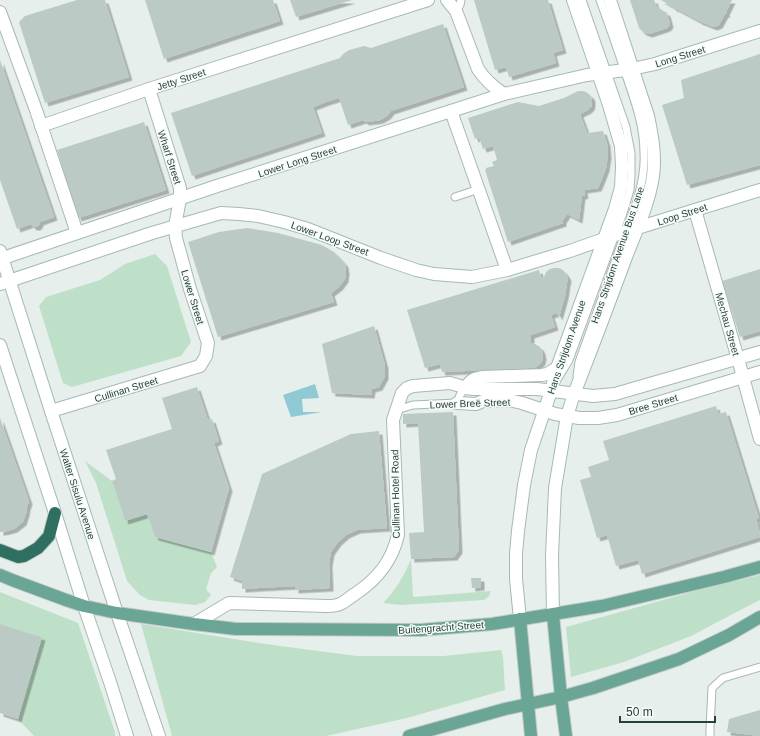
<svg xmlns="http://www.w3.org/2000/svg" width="760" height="736" viewBox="0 0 760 736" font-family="Helvetica,sans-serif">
  <defs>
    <filter id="shadow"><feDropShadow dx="3.5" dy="3.5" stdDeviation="0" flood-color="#0004"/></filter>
  </defs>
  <rect width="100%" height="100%" fill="#e6efeb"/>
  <!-- green -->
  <g fill="#bfe0c8">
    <polygon points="155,254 167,266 191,342 181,356 72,387 63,383 39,306 46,297 100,280 125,264"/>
    <polygon points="85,461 112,481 125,521 147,514 155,537 211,552 217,567 211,573 206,589 211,595 205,602 195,605 149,600 140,595 127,581 96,483"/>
    <path d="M411 559 413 597 491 591 489 596 484 600 401 605 383 603C396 590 404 576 411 559Z"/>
    <polygon points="760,575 760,600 748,606 691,636 624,662 571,677 566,627 699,590"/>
    <polygon points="0,592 78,623 115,732 115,736 34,736 18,719 42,637 0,624"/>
    <polygon points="141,624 265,644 357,656 444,656 501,650 503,657 505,690 407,718 326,736 172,736"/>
  </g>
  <!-- water -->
  <polygon fill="#8ec9d4" points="315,384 319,398 302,399 303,412 322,412 291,417 283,395"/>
  <!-- building -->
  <g fill="#bbcac4" filter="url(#shadow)">
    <polygon points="77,0 105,0 129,77 45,103 19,22 25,16"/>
    <polygon points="145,0 273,0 280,21 164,59"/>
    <polygon points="290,0 352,0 296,17"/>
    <polygon points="474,0 548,0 563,50 553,53 556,63 509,77 506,67 495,70"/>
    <polygon points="630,0 654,0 657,7 667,13 670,24 669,26 667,28 649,34 643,32 639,28"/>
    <polygon points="661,0 732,0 726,12 727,14 725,14 719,25 714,27 701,22 700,22 699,21 675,8 674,9 673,7"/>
    <polygon points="443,24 464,87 391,111 387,116 380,120 374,121 366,122 363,120 348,125 339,98 326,102 313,107 322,133 192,176 171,113 340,58 343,54 349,50 364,46 371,48"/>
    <polygon points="760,54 760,165 687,185 662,105 684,98 681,80"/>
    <polygon points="0,60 54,217 40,222 39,225 37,227 33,227 31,224 17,229 0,180"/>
    <polygon points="578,91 582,91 586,92 590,95 592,98 592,103 591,107 588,110 580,114 587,133 603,131 607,143 608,155 606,168 601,181 598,188 584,190 585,195 582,196 579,220 567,214 563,220 563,223 508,242 485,170 486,170 486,168 494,166 492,162 497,160 493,146 483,149 479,137 475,139 468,118 518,102 539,106 564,98"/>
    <polygon points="144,122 166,190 78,218 57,150"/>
    <polygon points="247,228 278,233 322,245 334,252 340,258 345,264 346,271 345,279 339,287 331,293 334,302 218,337 188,242 219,232"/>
    <polygon points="554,268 559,268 563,270 566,274 568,278 567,283 565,296 559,317 557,313 551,315 555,327 531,335 531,343 535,344 540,347 542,351 543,356 542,361 539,365 534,368 530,368 442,372 440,364 425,368 407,310 539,270 541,278 544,277 546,272 550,269"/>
    <polygon points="760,269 760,331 740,337 722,281"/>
    <polygon points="374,326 385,365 385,376 379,387 372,389 371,395 332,393 322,344"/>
    <polygon points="197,387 208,420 212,419 219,441 214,443 229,488 211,552 155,537 147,514 125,521 112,481 116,479 106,450 172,429 162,398"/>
    <polygon points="716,406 718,414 726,412 759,518 756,519 760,533 760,537 642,574 638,560 616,566 607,535 597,538 580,480 591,477 588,467 609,460 603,441"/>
    <polygon points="453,412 459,550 454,557 411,559 409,533 424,532 418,423 403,424 403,414"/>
    <polygon points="0,418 29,501 27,507 26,513 23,522 14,529 7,531 1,532 0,532"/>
    <polygon points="379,431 387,528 357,530 346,535 338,542 331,552 329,563 330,588 295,590 295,586 242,589 242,581 230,577 262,474 351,434"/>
    <polygon points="471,578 481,578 481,587 472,588"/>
    <polygon points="0,624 42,637 18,719 0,713"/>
    <polygon points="760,710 760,736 727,732 729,719"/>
  </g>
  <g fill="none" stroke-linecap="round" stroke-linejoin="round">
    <defs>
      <g id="lane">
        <polyline points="456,11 460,5 461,0"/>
        <polyline points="455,197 479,189"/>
        <path d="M577 376 579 362 638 198C642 183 645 168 644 153 644 126 635 101 626 75 618 50 609 25 600 0"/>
        <polyline points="557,380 569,360 615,235 623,213 630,190 631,176 631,153 626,127 582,0"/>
        <polyline points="396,410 413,405 457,403 460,395 465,388"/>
        <polyline points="710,736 710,728 712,688 723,678 760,667"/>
      </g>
      <g id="street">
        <path d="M447 0 456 11 478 69C485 80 493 87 504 94"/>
        <polyline points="0,12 36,110 77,233"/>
        <polyline points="451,111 507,270"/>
        <polyline points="41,126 149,89 428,0"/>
        <polyline points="695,210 738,359 760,439"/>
        <polyline points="457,403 476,404 483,401 509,400 522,403 555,414 579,418 598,418 617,415 760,372"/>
        <polyline points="51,411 200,366 206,356 208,343 190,289 176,238 175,226 180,199 180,188 149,89"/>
        <path d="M194 624 229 603 327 606C331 606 336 606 340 604 345 602 350 597 355 594 378 579 392 561 398 535L393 420 402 393 407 388 413 386 450 383 457 385 465 388 473 389H537L593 396 615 394 760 352"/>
      </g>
      <g id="secondary">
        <polyline points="0,251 51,411 117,613 159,736"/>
        <polyline points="0,259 217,186 504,94 587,75 632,69 655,64 760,31"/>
        <polyline points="0,284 152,233 221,213 239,214 258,216 284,222 308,229 381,258 416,270 434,274 472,277 507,270 570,251 615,235 695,210 760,190"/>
        <polyline points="0,345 55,513 84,606 110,682 127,736"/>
        <path d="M465 388C471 380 472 379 483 377L542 375 547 374 557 368"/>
        <path d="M553 615 552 556 555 488 567 416 574 394C592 348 609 303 626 257 636 231 649 204 653 176 656 156 652 135 648 116L610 0"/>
        <polyline points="520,619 516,579 516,554 518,531 524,485 531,450 551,391 557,368 615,209 621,187 622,167 621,146 609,105 573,0"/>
      </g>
      <g id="primary">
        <polyline points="0,575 12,580 66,600 84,606 117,613 194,624 236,629 421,630 492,624 602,606 724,577 760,567"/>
        <polyline points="553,615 561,697 566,736"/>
        <polyline points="520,619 531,736"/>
        <polyline points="409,736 505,709 561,697 593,688 679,659 729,635 760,617"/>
      </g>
      <polyline id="highway" points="0,550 18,557 24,556 38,548 49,536 55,513"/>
    </defs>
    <!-- lane casing -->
    <use href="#lane" stroke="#a8b8b2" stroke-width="9"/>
    <!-- street casing -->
    <use href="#street" stroke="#a8b8b2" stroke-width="14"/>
    <!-- secondary casing -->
    <use href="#secondary" stroke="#a4bbb3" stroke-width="14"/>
    <!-- primary casing -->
    <use href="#primary" stroke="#c2cac8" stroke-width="14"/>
    <!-- highway casing -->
    <use href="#highway" stroke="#c2cac8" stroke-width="14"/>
    <!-- lane -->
    <use href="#lane" stroke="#fff" stroke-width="7"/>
    <!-- street -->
    <use href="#street" stroke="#fff" stroke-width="12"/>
    <!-- secondary -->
    <use href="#secondary" stroke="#fff" stroke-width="12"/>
    <!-- primary -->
    <use href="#primary" stroke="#6aa596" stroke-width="12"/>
    <!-- highway -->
    <use href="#highway" stroke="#2f6f62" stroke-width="12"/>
  </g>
  <g text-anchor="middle" stroke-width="3" stroke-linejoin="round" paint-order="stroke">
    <!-- street labels -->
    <g font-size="10" fill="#24423a" stroke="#f7fbf9">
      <text transform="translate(680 56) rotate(-17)" y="4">Long Street</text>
      <text transform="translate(181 79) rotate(-18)" y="4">Jetty Street</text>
      <text transform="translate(170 157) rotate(72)" y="4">Wharf Street</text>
      <text transform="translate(297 161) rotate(-18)" y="4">Lower Long Street</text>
      <text transform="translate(682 214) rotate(-18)" y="4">Loop Street</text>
      <text transform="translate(330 238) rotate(20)" y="4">Lower Loop Street</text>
      <text transform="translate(617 255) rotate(-71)" y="4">Hans Strijdom Avenue Bus Lane</text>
      <text transform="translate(193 297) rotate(73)" y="4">Lower Street</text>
      <text transform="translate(728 324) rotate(74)" y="4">Mechau Street</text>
      <text transform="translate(566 347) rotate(-71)" y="4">Hans Strijdom Avenue</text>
      <text transform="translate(126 389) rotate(-17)" y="4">Cullinan Street</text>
      <text transform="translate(470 403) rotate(-2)" y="4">Lower Breë Street</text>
      <text transform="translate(653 404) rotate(-17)" y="4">Bree Street</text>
      <text transform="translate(78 494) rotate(72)" y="4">Walter Sisulu Avenue</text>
      <text transform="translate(395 494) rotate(-91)" y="4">Cullinan Hotel Road</text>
      <text transform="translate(441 627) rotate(-4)" y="4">Buitengracht Street</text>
    </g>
  </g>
  <!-- scale -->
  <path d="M620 716v6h95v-6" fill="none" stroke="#24423a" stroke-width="2"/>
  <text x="626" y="716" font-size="12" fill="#24423a" stroke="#f7fbf9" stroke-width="3" paint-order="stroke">50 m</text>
</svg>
